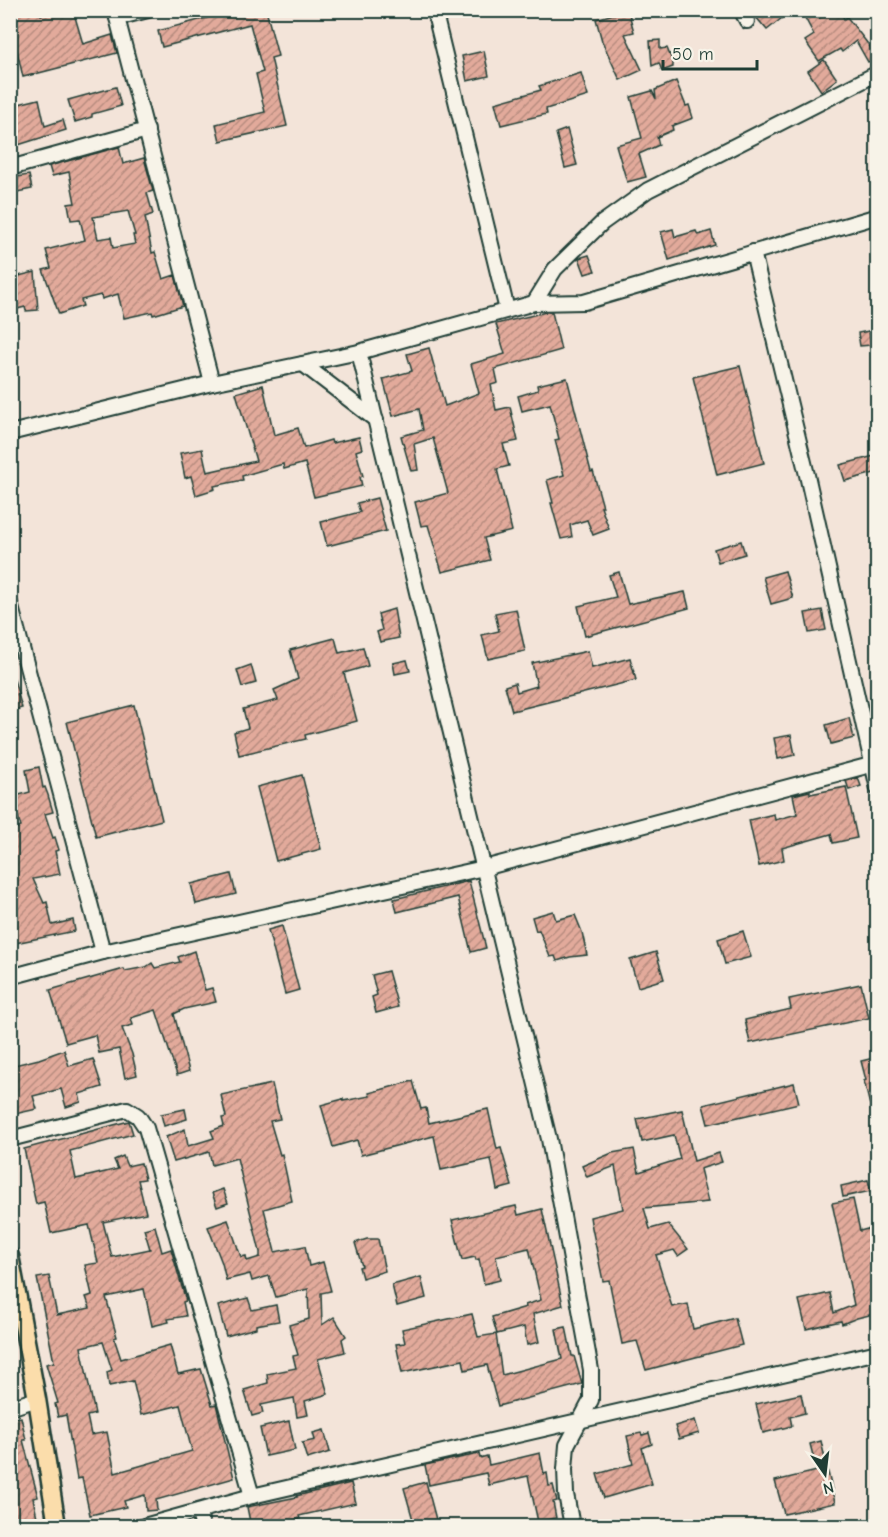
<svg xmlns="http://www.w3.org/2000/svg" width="888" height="1537" viewBox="0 0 888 1537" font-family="'Comic Neue',sans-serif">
  <defs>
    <pattern id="building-hatch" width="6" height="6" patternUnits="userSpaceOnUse" patternTransform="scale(1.5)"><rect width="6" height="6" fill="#e2aa9b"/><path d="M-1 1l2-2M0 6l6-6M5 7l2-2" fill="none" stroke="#b78c7f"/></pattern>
  </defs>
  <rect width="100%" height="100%" fill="#f3e4d9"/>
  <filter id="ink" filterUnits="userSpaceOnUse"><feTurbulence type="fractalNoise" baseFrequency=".0167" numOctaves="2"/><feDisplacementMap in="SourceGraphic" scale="12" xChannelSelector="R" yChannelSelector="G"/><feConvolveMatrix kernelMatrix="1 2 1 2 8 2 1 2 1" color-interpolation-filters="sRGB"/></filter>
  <g filter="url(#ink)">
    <!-- building -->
    <g fill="url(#building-hatch)" stroke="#1f3d34" stroke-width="1.5" fill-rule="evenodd">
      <polygon points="10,10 40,10 41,15 58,10 73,10 83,44 112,35 117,53 23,77 17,51 10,53"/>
      <polygon points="236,10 244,10 245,14 266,10 278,56 271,58 287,126 220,141 216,124 265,112 256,74 263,72 250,24 162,47 158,31"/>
      <polygon points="628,10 634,32 625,34 642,70 620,80 602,41 596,19"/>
      <polygon points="762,10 792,10 767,30 755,16"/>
      <polygon points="810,10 814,10 819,18 840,10 844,19 847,17 878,57 868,62 856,41 842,52 840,49 819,61 805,41 814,35 803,14"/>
      <polygon points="660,40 660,49 667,48 673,63 673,67 662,71 659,63 652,66 650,41"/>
      <polygon points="484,51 489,76 467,81 462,56"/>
      <polygon points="824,60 837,79 821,91 808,71"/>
      <polygon points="581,73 588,96 546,109 547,114 501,125 495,103 541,90 539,86"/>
      <polygon points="676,81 686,106 689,105 693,118 672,126 673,130 657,137 659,145 639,154 646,177 627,182 616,145 642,138 631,97 652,91 656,99 655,90"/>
      <polygon points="116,87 121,106 92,114 92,117 75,122 68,100"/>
      <polygon points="39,99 45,126 63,120 66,130 18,145 10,118 10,106"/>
      <polygon points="567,129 577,165 565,168 556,133"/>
      <path d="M119 147 123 164 144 158 153 191 147 193 153 214 145 217 152 253 155 252 163 279 175 275 183 306 153 315 152 312 124 318 118 294 102 299 101 295 81 300 83 306 59 314 43 270 51 268 46 250 85 240 80 219 71 220 68 204 75 203 69 172 52 176 49 166ZM128 211 135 235H133L135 244 113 248 111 237 98 239 93 217Z"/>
      <polygon points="29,175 32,189 12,193 10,178"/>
      <polygon points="673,229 675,237 696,231 698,235 711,231 715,245 669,260 661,232"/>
      <polygon points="589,255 595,271 585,274 579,258"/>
      <polygon points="35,272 38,310 26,311 25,307 10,311 10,278"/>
      <polygon points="546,312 552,312 561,350 495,369 498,383 491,385 496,410 510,407 518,441 503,444 509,466 497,469 512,531 484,538 490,560 442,572 428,525 421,526 415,502 448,493 433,438 414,444 418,470 411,471 401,436 423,430 419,409 393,416 383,379 412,371 407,354 429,348 445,406 479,393 471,364 505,354 496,324"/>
      <polygon points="869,331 871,345 860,346 858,333"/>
      <polygon points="740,366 764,463 717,475 693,377"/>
      <polygon points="567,378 591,472 593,471 603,507 601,507 609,529 593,535 587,520 570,525 572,537 561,539 551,503 553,503 547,480 564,475 555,440 559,439 550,404 522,411 518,396 538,390 537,385"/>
      <polygon points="263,385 274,435 298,428 304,448 331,440 332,443 359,437 362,449 356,451 363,476 360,477 362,486 314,497 305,463 284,469 283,464 242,476 243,480 214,486 215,489 196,495 191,476 185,478 180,453 202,449 207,472 256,461 236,393"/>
      <polygon points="878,455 878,472 845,481 840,465"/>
      <polygon points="377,498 386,531 327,546 321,522 360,512 357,503"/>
      <polygon points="741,541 745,554 718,562 714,549"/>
      <polygon points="785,571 793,598 771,604 763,577"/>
      <polygon points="619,572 628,604 685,592 689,608 585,636 578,606 616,597 609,575"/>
      <polygon points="394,609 399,638 380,642 377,632 382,630 378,614"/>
      <polygon points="516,609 525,651 488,659 482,635 499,631 495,613"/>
      <polygon points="822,610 826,630 809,633 805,613"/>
      <polygon points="335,638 339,653 363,647 368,666 344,673 357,721 305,735 306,739 239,755 234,732 248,728 243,709 278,700 274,690 298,679 290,650"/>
      <polygon points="588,651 592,668 630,658 636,680 512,711 505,686 515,683 517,692 537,686 532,663"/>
      <polygon points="407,660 410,671 395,674 393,663"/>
      <polygon points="251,665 256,683 242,687 237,670"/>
      <polygon points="13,676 22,708 10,711 10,677"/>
      <polygon points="134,705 162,820 96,837 67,722"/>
      <polygon points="849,718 854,738 831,744 826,725"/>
      <polygon points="791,735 795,755 778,759 774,738"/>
      <polygon points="39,767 43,788 45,787 48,795 53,812 45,814 53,838 55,837 59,850 55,851 60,874 33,879 44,903 47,902 52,925 73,920 75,931 10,944 10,830 21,827 12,797 30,792 26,770"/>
      <polygon points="302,775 321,849 276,861 257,787"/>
      <polygon points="858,778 861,786 849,790 846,781"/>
      <polygon points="846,787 857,838 833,843 831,834 782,848 784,860 759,866 749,820 774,814 775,820 797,814 793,795 810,791 810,794"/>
      <polygon points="231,874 236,894 196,904 191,884"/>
      <polygon points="469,881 486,948 471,952 458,897 397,912 394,899"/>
      <polygon points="553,911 556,920 575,915 582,932 587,955 570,957 557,961 555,956 550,957 539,930 536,931 532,917"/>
      <polygon points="282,926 299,990 285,994 268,930"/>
      <polygon points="743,931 751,957 725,964 718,939"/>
      <polygon points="194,951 205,990 212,988 216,1002 184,1009 174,1014 189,1071 177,1075 156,1010 131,1018 133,1025 122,1028 132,1054 137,1075 125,1078 119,1049 99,1053 95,1035 66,1043 50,990 124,969 125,971 146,967 152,963 155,968 180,962 178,957"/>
      <polygon points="656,952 664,979 638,987 630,960"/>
      <polygon points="388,971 398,1007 376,1013 372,997 377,995 372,975"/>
      <polygon points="861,984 869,1018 750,1043 745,1020 791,1009 789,999"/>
      <polygon points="64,1050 69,1066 93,1059 102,1087 79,1094 81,1102 66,1107 61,1089 33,1096 37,1109 10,1115 10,1066 39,1059"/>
      <polygon points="878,1057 878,1121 874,1122 864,1081 866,1080 861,1061"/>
      <polygon points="413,1081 421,1109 426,1108 429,1123 488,1109 497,1149 501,1148 512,1186 497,1190 491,1159 441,1170 434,1136 361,1155 357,1140 333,1147 321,1105 343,1099 343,1101 370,1096 369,1093"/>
      <polygon points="794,1083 799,1103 708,1124 703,1105"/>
      <polygon points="272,1084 280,1119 270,1121 280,1155 282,1154 292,1201 264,1209 275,1252 305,1246 309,1266 323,1262 331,1291 321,1293 322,1325 334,1317 346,1336 342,1339 345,1352 318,1359 328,1394 305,1401 308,1415 297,1417 294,1398 261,1405 263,1413 252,1416 244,1390 268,1383 267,1374 296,1368 293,1356 298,1355 289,1325 309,1319 308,1289 276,1297 269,1276 252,1281 250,1274 226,1280 222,1263 208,1227 228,1220 241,1257 246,1256 247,1261 260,1257 260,1252 237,1158 212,1165 209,1152 174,1162 166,1137 185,1129 188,1146 214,1138 211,1131 224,1126 222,1118 226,1117 221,1095"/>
      <polygon points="185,1109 187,1119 164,1126 161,1114"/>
      <polygon points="682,1110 694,1161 719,1153 722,1162 700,1169 708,1202 644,1208 650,1229 668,1224 688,1249 678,1256 674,1250 656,1255 672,1307 688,1304 693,1329 735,1318 742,1345 646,1370 637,1341 622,1344 609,1280 603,1281 591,1223 590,1217 623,1209 615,1166 587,1177 582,1166 612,1153 634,1149 639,1172 680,1159 674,1135 642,1142 637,1119"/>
      <path d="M129 1121 133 1134 70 1151 76 1179 118 1169 114 1160 123 1156 127 1166 141 1163 145 1179 138 1180 146 1213 103 1222 112 1257 150 1249 144 1229 155 1226 162 1252 171 1249 186 1301 183 1302 186 1316 168 1319 169 1322 152 1326 144 1289 106 1297 117 1337 114 1338 121 1359 170 1345 178 1374 201 1369 212 1405 216 1404 234 1478 156 1500 157 1510 146 1511 145 1495 124 1501 126 1507 90 1515 82 1478 77 1479 66 1415 58 1417 55 1404 58 1403 46 1364 54 1362 37 1278 49 1276 57 1315 90 1308 86 1297 92 1295 85 1265 98 1263 89 1225 51 1233 44 1202 36 1204 24 1149ZM103 1342 112 1370 107 1372 109 1386 133 1381 141 1415 180 1405 192 1451 115 1473 107 1432 91 1435 87 1416 95 1414 81 1347Z"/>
      <polygon points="868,1180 871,1191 843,1197 841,1186"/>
      <polygon points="223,1189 228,1203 217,1207 212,1193"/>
      <polygon points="853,1199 860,1231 878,1226 878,1313 857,1318 842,1324 841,1321 806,1329 799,1300 830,1293 834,1313 854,1305 832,1203"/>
      <polygon points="516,1206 518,1215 542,1209 563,1305 533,1314 539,1342 527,1345 524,1327 497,1334 492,1317 526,1307 525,1305 541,1300 529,1248 496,1256 500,1280 484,1284 479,1259 476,1260 475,1257 462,1260 452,1220"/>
      <polygon points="367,1239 378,1239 385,1271 362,1278 359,1267 362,1266 355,1243"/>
      <polygon points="421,1277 426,1298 397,1306 392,1285"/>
      <polygon points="248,1298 252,1310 276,1305 279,1321 256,1325 256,1328 226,1336 218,1306"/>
      <polygon points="472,1314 478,1337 496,1334 502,1375 562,1359 556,1329 566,1327 572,1356 574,1356 582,1384 498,1406 487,1365 465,1370 463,1360 402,1373 396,1344 405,1343 402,1329"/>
      <polygon points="801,1394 805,1413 790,1417 792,1426 763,1433 756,1404"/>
      <polygon points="21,1417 26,1440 23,1440 38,1497 33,1498 39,1527 21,1527 19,1519 10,1521 10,1419"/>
      <polygon points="695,1420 699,1433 679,1439 675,1426"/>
      <polygon points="289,1421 295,1450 266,1456 260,1428"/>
      <polygon points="324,1430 330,1452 307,1459 302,1443 315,1440 313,1433"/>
      <polygon points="641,1433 642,1435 649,1433 652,1444 642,1448 652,1484 604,1498 597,1474 633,1464 627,1436"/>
      <polygon points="821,1441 835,1503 784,1514 775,1481 817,1471 810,1444"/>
      <polygon points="540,1453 544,1474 547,1473 549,1486 553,1485 557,1501 553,1502 556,1518 538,1522 528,1476 489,1485 486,1473 429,1485 425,1465 479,1454 480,1458 487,1456 489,1465"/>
      <polygon points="426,1482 438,1527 415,1527 404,1488"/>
      <polygon points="351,1483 356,1503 299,1516 300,1519 261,1527 251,1527 247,1507 297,1497 296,1496"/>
    </g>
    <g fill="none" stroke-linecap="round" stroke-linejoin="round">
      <defs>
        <g id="minor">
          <polyline points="115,10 212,383"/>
          <polyline points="434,10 507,310"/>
          <polyline points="741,10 747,21"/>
          <polyline points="117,18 148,10"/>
          <polyline points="10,168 147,130"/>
          <polyline points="753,252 807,475 878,789"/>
          <polyline points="534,303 555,269 602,223 648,190 878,73"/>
          <polyline points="359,352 549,1139 591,1370 591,1400 567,1445 565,1469 566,1494 572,1526"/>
          <polyline points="303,364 376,420"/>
          <polyline points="10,433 212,383 359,352 534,303 584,302 878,216"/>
          <polyline points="10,603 103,952"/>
          <polyline points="10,977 103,952 484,868 878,763"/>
          <polyline points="10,1139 127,1109 138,1116 146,1128 252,1496"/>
          <polyline points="10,1408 37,1399"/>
          <polyline points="199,1511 202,1526"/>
          <polyline points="144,1526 252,1496 878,1352"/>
        </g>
        <polyline id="major" points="10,1256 37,1399 57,1526"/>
      </defs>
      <!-- minor casing -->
      <use href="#minor" stroke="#1f3d34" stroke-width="18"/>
      <!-- major casing -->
      <use href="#major" stroke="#1f3d34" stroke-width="21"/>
      <!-- minor -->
      <use href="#minor" stroke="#f7f3e8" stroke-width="14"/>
      <!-- major -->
      <use href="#major" stroke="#fbddab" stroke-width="16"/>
    </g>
  </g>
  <!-- margin -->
  <rect width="888" height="1537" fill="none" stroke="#f7f3e8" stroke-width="36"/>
  <rect x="18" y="18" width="852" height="1501" fill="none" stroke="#1f3d34" stroke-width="2" filter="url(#ink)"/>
  <!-- north arrow -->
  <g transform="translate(825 1474) rotate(166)" stroke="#f7f3e8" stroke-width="4.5" paint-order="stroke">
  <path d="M0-4.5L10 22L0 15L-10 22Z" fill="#1f3d34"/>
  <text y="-9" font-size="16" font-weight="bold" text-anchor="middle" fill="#1f3d34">N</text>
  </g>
  <!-- scale -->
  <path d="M663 60v9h94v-9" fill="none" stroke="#1f3d34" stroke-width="3"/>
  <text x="672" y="60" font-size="18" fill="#1f3d34" stroke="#f7f3e8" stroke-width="4.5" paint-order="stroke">50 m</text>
</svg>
